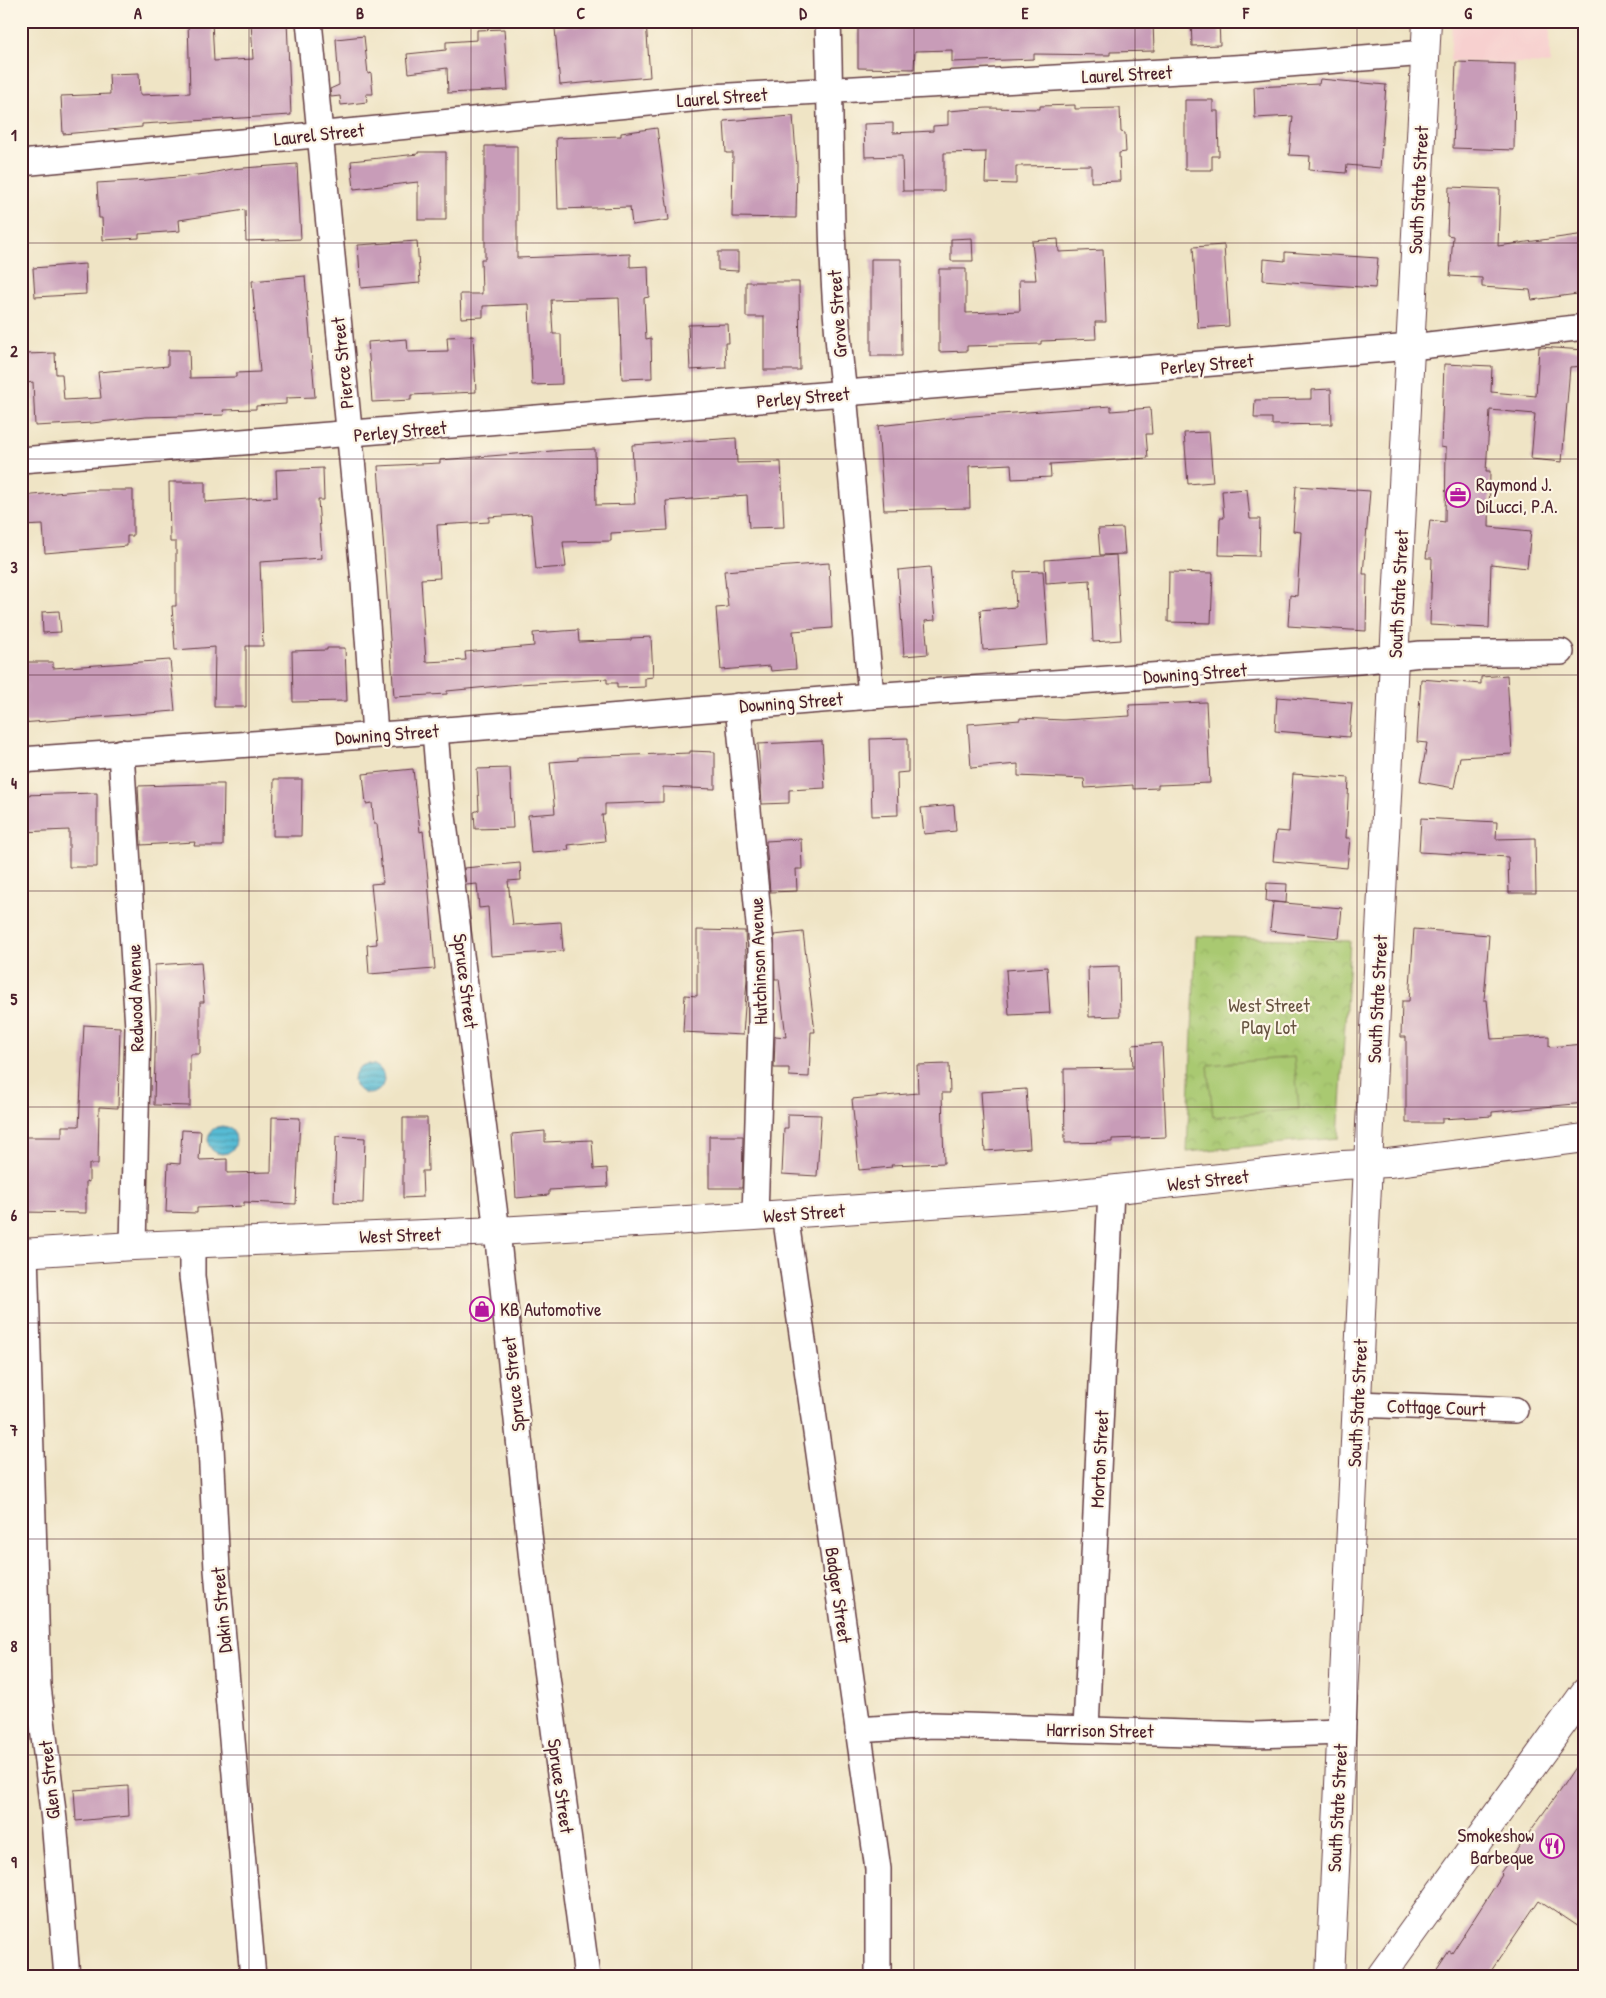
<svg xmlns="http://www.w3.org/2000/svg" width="1606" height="1998" viewBox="0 0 1606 1998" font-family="'Patrick Hand',sans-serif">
  <defs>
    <pattern id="park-crowns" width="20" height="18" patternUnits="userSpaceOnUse" patternTransform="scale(1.25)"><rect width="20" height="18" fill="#a9c971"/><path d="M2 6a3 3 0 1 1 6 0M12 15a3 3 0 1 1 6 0" fill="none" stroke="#93ac62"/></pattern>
    <pattern id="water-rules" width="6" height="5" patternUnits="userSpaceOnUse" patternTransform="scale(1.25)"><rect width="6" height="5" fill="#57bcd5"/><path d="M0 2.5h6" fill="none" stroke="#4a98ad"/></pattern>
  </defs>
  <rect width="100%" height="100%" fill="#fcf5e5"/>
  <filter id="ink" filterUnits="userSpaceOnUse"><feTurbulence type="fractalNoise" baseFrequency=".02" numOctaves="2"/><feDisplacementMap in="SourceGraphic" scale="10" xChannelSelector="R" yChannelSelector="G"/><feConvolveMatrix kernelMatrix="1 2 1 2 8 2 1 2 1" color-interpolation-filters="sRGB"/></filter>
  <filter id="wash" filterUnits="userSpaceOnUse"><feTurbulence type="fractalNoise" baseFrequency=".0096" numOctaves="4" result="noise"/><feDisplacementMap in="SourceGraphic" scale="20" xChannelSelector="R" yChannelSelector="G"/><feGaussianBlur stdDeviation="1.12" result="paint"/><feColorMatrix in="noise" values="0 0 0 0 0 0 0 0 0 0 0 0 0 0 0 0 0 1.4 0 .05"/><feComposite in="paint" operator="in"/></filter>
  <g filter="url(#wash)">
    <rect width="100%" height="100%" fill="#efe4c5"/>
    <!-- built -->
    <polygon fill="#f7d0cf" points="1452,21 1550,21 1550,64 1450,61"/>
    <!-- park -->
    <polygon fill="url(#park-crowns)" stroke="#7a744e" points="1196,936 1350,941 1338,1138 1187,1152"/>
    <!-- pitch -->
    <polygon fill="#a9c971" stroke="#7a744e" points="1294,1057 1299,1109 1213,1117 1208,1065"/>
    <!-- water -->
    <g fill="url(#water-rules)" stroke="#506e80">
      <circle cx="369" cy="1079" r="15"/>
      <circle cx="222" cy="1140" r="14"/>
    </g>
    <g id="blocks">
      <!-- building -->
      <g fill="#c89cb8">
        <polygon points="188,21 212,21 214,61 253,59 251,21 287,21 291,115 142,124 142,127 63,134 61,96 110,94 109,74 139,73 140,95 190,93"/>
        <polygon points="612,21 646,21 650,77 560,85 555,28"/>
        <polygon points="993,21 1153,21 1154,51 1110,52 1110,55 1034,54 1034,59 952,62 952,50 915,51 914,69 858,68 858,27 993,24"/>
        <polygon points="1191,21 1219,21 1220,45 1192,46"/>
        <polygon points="504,29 508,90 448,93 447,68 409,73 407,54 446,50 446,42 477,40 477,30"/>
        <polygon points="364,36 368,74 371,73 373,94 366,94 367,102 341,105 340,96 331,97 330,89 339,85 336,39"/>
        <polygon points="1456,62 1515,64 1514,150 1453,148"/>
        <polygon points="1320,79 1386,85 1380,168 1347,165 1346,173 1309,170 1310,156 1289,155 1293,116 1255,118 1254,87 1319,84"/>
        <polygon points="1185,100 1213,100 1213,111 1218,111 1219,156 1212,156 1212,170 1185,170"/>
        <polygon points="1075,105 1075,109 1120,108 1121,132 1125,133 1126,152 1119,153 1120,181 1091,182 1091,165 1016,166 1016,184 985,183 986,152 944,153 944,191 903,191 902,156 865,157 864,124 893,123 893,133 933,131 933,126 948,125 948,111 987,108 1040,109 1040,106"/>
        <polygon points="793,116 797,165 796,218 732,217 733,153 726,153 724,121"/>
        <polygon points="657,128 669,220 632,225 630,207 558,209 556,138 621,136 621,133"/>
        <polygon points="485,146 517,146 517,258 630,254 630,267 648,266 649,297 644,298 646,339 651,338 652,378 622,379 619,298 551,300 553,334 561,334 562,384 532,385 529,304 483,306 483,317 461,318 460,294 482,294 481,259 485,259"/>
        <polygon points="418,152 446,152 446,220 418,220 418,182 354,189 351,161 418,154"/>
        <polygon points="297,164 301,239 246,241 245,210 179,220 180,231 139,234 139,238 103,240 102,218 99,218 97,183 147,180 206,174 231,169"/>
        <polygon points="1449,187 1500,189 1498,246 1585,234 1585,293 1532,300 1530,290 1482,287 1482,278 1450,276 1453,236 1447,235"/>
        <polygon points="972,238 973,261 951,261 951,239"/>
        <polygon points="1058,239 1059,252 1103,250 1106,322 1095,322 1096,339 1041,341 1041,344 967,346 967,351 939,352 939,269 966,269 966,313 1020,311 1019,280 1036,280 1032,241"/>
        <polygon points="417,241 420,283 361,288 358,245"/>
        <polygon points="1224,245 1229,326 1198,328 1193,247"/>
        <polygon points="718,252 738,252 738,271 718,270"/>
        <polygon points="1285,252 1378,258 1375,288 1263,280 1264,259 1285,261"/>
        <polygon points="871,259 901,259 902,356 871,356"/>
        <polygon points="85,264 86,294 35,297 33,268"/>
        <polygon points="305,276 315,397 286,398 286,404 256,406 256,409 223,410 224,415 145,417 92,423 35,426 33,382 27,383 25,354 55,353 56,374 62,374 64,400 101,398 98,372 168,366 168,350 189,350 190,378 236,377 236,373 260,372 252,281"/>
        <polygon points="746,282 799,282 800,370 764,370 764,317 746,317"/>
        <polygon points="728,324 729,343 725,343 726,368 690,370 688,325"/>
        <polygon points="473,336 476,392 411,395 411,400 372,402 368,342 407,339 408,352 448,351 447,337"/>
        <polygon points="1539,347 1585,350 1585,366 1570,367 1562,462 1531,459 1535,414 1490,410 1486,471 1490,471 1489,527 1531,531 1527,568 1491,564 1489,628 1430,625 1432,558 1426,558 1430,520 1445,522 1446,448 1441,447 1444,364 1492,366 1491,392 1536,396"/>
        <polygon points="1331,389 1332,424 1272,425 1272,418 1254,418 1255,400 1311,399 1311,390"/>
        <polygon points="1111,406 1111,411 1150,408 1152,434 1146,434 1148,458 1050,464 1051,477 1012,479 1011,464 969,466 970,508 884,510 878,426 959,417"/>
        <polygon points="1209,432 1213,482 1188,484 1184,433"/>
        <polygon points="736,438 737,463 781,462 784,527 749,528 747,495 666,501 668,530 611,533 611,541 563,542 566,567 536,569 531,514 489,517 489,522 437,525 440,578 421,579 426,662 466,660 465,652 534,646 533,633 578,630 579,642 631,640 631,638 651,637 653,677 645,678 645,687 617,688 617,683 607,683 607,679 519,684 447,691 447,694 394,697 378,466 440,463 440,460 565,450 595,449 596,505 635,504 632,445"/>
        <polygon points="323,468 324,500 318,500 322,558 260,562 263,646 246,646 246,707 214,707 215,647 175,650 172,606 176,606 176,542 170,542 169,482 205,482 205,502 277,497 276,470"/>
        <polygon points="1296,486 1370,491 1363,574 1367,574 1366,631 1288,626 1290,595 1297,596 1301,532 1293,531"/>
        <polygon points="1247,489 1250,519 1260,519 1259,556 1219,555 1220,518 1224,518 1222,491"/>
        <polygon points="89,490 133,490 133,536 127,536 127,546 45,553 43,525 21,526 21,496"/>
        <polygon points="1123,528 1125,554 1100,555 1098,529"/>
        <polygon points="1116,555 1121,640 1093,642 1090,580 1046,583 1045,560"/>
        <polygon points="829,563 832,628 793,631 796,669 771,671 770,666 721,670 716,608 728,607 724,571"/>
        <polygon points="930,567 935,620 925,621 928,654 904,656 898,570"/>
        <polygon points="1043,571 1048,645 983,650 980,610 1016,607 1014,572"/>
        <polygon points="1169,572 1213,573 1211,623 1168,622"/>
        <polygon points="59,611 61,632 43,633 42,612"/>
        <polygon points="327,648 345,648 347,701 293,702 292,651 327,650"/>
        <polygon points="170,660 175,711 21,723 21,662 53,662 53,668"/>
        <polygon points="1507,675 1512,754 1460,757 1454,788 1420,782 1427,743 1417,742 1421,679 1481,684 1481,677"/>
        <polygon points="1277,697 1352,703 1349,737 1275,731"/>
        <polygon points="1206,702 1210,783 1158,785 1158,788 1133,789 1133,785 1085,788 1084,779 1018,776 1018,764 971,768 968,724 1020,720 1020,718 1063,720 1130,716 1129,705"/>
        <polygon points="908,738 908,772 897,773 898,815 872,816 870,739"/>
        <polygon points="822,741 825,788 789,790 789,803 762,804 758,744"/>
        <polygon points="690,751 715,752 715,789 663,787 663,802 605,804 605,815 602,815 605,841 568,845 569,850 531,853 528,815 555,813 550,762 578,760 578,757 690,753"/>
        <polygon points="510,768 513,828 475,829 474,812 479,810 477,769"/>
        <polygon points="413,769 420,832 423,831 428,879 435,969 369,974 367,945 377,944 371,884 383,883 377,824 374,824 372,803 366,804 363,774"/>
        <polygon points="1293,774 1349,778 1346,838 1350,838 1347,868 1273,861 1276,831 1289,832"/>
        <polygon points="274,779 302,779 301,836 273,836"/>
        <polygon points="202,784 224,784 223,846 194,846 195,842 141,845 138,786"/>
        <polygon points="97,793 97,867 69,867 69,830 21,832 21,795"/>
        <polygon points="954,805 956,831 924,834 921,808"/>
        <polygon points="1421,818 1497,822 1496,839 1535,838 1536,893 1509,893 1508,857 1419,852"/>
        <polygon points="801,839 802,869 796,869 797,891 770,892 766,841"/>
        <polygon points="520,863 521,880 508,881 513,925 561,922 563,951 491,956 488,907 479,908 477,884 466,885 464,868"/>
        <polygon points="1267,883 1287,884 1286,903 1266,901"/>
        <polygon points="1273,902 1342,908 1339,938 1270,931"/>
        <polygon points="1414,929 1489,935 1484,1000 1487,1000 1491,1039 1549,1036 1549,1047 1585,1044 1585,1103 1492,1112 1492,1116 1442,1119 1442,1123 1406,1123 1406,1037 1401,1037 1402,1001 1409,1001"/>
        <polygon points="697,930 745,931 747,979 743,1035 683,1032 685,995 697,996"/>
        <polygon points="803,932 815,1032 811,1032 809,1077 789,1076 789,1068 774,1068 775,1036 786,1037 779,979 775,979 774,935"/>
        <polygon points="201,962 204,1002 200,1002 200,1054 190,1054 190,1106 154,1105 156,1007 155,965"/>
        <polygon points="1119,966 1120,1016 1089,1017 1088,967"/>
        <polygon points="1047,967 1050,1013 1009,1015 1006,970"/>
        <polygon points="84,1025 120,1027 118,1108 99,1107 98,1164 89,1164 89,1182 86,1181 86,1213 21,1212 21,1137 62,1137 62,1126 79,1126"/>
        <polygon points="1162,1043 1166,1137 1112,1139 1112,1142 1065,1143 1064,1069 1133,1068 1132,1045"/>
        <polygon points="949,1064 950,1093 942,1093 944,1163 891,1165 892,1167 859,1170 852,1099 918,1093 917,1065"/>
        <polygon points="1026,1089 1030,1148 985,1151 981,1092"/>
        <polygon points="788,1114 821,1115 817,1176 782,1174 784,1128 788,1128"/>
        <polygon points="272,1117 300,1118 296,1204 244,1202 244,1206 197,1208 197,1213 166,1212 168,1163 180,1164 182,1130 201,1131 199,1160 227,1159 227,1173 271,1172"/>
        <polygon points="403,1118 427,1118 428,1171 422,1171 423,1197 403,1198"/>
        <polygon points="545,1131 545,1142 592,1140 594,1169 607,1168 608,1187 549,1190 549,1195 516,1198 512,1134"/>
        <polygon points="336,1136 365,1138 363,1203 334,1202"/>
        <polygon points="709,1136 743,1136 742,1188 709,1188"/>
        <polygon points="1585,1752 1585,1931 1539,1900 1487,1977 1432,1977 1449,1951 1452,1953 1502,1875 1500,1873 1560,1790"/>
        <polygon points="128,1786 129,1816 76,1821 74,1790"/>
      </g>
    </g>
  </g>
  <g filter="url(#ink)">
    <use href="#blocks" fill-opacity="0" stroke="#633d42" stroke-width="1"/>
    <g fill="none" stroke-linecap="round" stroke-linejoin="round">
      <defs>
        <g id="street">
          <polyline points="309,21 364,582 375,734"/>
          <path d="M828 21C832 145 828 270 844 393L871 696"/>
          <polyline points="21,163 712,97 1251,67 1425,53"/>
          <polyline points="21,460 1411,347 1585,327"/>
          <polyline points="738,706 761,945 761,1026 755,1216"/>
          <polyline points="435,731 440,793 497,1231 533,1571 587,1977"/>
          <polyline points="121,752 138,1028 133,1246"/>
          <polyline points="21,760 408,733 871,696 1359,661 1421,654 1561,652"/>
          <polyline points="785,1214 878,1869 878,1977"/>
          <polyline points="192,1243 192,1276 210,1426 217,1570 253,1977"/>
          <polyline points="25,1252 38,1686 54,1820 67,1977"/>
          <polyline points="1357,1404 1515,1410"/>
          <polyline points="1086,1729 1111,1190"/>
          <polyline points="858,1730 932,1725 1253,1735 1341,1732"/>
        </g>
        <g id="secondary">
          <polyline points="21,1253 133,1246 497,1231 755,1216 1051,1196 1342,1165 1389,1163 1585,1138"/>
          <polyline points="1330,1977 1368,1164 1427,21"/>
        </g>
        <polyline id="primary" points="1380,1977 1585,1692"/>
      </defs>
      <!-- street casing -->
      <use href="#street" stroke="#633d42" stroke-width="28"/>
      <!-- secondary casing -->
      <use href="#secondary" stroke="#633d42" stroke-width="30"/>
      <!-- primary casing -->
      <use href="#primary" stroke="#633d42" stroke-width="30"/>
      <!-- street -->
      <use href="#street" stroke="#fff" stroke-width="25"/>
      <!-- secondary -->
      <use href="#secondary" stroke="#fff" stroke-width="28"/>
      <!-- primary -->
      <use href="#primary" stroke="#fff" stroke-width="28"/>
    </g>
  </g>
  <!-- grid -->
  <path fill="none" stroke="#4a1f2b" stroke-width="1" stroke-opacity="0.55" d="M249 21V1977M471 21V1977M692 21V1977M914 21V1977M1135 21V1977M1357 21V1977M21 243H1585M21 459H1585M21 675H1585M21 891H1585M21 1107H1585M21 1323H1585M21 1539H1585M21 1755H1585"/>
  <!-- icons -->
  <defs>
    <symbol id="office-ring" viewBox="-11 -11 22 22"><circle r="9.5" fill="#fcf5e5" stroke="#b5179e" stroke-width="1.5"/><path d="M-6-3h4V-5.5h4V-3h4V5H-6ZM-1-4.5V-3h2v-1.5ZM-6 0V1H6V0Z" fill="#b5179e"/></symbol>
    <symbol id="shop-ring" viewBox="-11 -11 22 22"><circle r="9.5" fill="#fcf5e5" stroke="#b5179e" stroke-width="1.5"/><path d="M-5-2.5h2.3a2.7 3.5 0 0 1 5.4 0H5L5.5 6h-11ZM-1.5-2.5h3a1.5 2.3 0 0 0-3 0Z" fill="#b5179e"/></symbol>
    <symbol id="restaurant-ring" viewBox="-11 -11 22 22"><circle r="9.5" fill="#fcf5e5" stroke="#b5179e" stroke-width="1.5"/><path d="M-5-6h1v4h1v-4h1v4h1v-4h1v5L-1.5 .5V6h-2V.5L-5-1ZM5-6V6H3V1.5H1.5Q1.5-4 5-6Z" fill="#b5179e"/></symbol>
  </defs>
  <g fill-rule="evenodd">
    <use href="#office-ring" x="1444" y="481" width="28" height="28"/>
    <use href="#shop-ring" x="468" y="1295" width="28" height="28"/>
    <use href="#restaurant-ring" x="1538" y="1832" width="28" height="28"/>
  </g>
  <g text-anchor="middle" stroke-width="4.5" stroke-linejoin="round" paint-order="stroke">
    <!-- street labels -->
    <g font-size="19" fill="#4a1f2b" stroke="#fcf5e5">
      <text transform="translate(1127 74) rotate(-3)" y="7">Laurel Street</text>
      <text transform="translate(722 97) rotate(-4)" y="7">Laurel Street</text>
      <text transform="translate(319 134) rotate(-6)" y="7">Laurel Street</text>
      <text transform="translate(1418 190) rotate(-87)" y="7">South State Street</text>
      <text transform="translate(837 314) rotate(-94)" y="7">Grove Street</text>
      <text transform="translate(342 363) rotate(-96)" y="7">Pierce Street</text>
      <text transform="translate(1207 364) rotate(-5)" y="7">Perley Street</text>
      <text transform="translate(803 397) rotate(-5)" y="7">Perley Street</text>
      <text transform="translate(400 431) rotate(-5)" y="7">Perley Street</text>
      <text transform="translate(1398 594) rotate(-87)" y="7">South State Street</text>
      <text transform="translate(1195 673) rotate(-4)" y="7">Downing Street</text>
      <text transform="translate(791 702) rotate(-4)" y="7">Downing Street</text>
      <text transform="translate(387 734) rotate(-4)" y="7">Downing Street</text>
      <text transform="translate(758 961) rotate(-92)" y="7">Hutchinson Avenue</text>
      <text transform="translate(466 981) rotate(83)" y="7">Spruce Street</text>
      <text transform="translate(135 998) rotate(-92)" y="7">Redwood Avenue</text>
      <text transform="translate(1377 999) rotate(-87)" y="7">South State Street</text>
      <text transform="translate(1208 1180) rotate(-6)" y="7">West Street</text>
      <text transform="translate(804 1213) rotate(-4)" y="7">West Street</text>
      <text transform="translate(400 1235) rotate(-2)" y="7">West Street</text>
      <text transform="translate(513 1384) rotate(-96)" y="7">Spruce Street</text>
      <text transform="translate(1357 1403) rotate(-87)" y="7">South State Street</text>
      <text transform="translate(1436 1407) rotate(2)" y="7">Cottage Court</text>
      <text transform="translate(1099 1459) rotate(-87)" y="7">Morton Street</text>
      <text transform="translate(839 1595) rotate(82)" y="7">Badger Street</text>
      <text transform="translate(221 1610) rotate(-95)" y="7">Dakin Street</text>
      <text transform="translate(1100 1730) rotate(1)" y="7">Harrison Street</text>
      <text transform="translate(49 1780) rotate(-96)" y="7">Glen Street</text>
      <text transform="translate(561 1786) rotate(82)" y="7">Spruce Street</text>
      <text transform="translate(1337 1808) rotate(-87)" y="7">South State Street</text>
    </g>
    <!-- poi labels -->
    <g font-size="19" fill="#4a1f2b" stroke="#fcf5e5" text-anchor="start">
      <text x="1476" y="491">Raymond J.<tspan x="1476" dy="22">DiLucci, P.A.</tspan></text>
      <text x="500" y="1316">KB Automotive</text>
      <text x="1534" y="1842" text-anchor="end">Smokeshow<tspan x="1534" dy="22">Barbeque</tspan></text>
    </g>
    <!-- park labels -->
    <g font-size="19" fill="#665240" stroke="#fcf5e5">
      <text x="1269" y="1012">West Street<tspan x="1269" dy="22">Play Lot</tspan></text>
    </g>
  </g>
  <!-- margin -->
  <rect width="1606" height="1998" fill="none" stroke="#fcf5e5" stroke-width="55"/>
  <rect x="28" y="28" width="1550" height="1942" fill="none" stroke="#4a1f2b" stroke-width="2"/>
  <g font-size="16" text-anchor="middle" font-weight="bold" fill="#4a1f2b">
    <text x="138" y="19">A</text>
    <text x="360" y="19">B</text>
    <text x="581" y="19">C</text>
    <text x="803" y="19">D</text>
    <text x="1025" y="19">E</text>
    <text x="1246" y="19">F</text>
    <text x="1468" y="19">G</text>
    <text x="14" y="141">1</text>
    <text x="14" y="357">2</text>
    <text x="14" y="573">3</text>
    <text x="14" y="789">4</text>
    <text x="14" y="1005">5</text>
    <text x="14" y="1221">6</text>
    <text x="14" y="1436">7</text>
    <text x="14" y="1652">8</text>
    <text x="14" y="1868">9</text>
  </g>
</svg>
